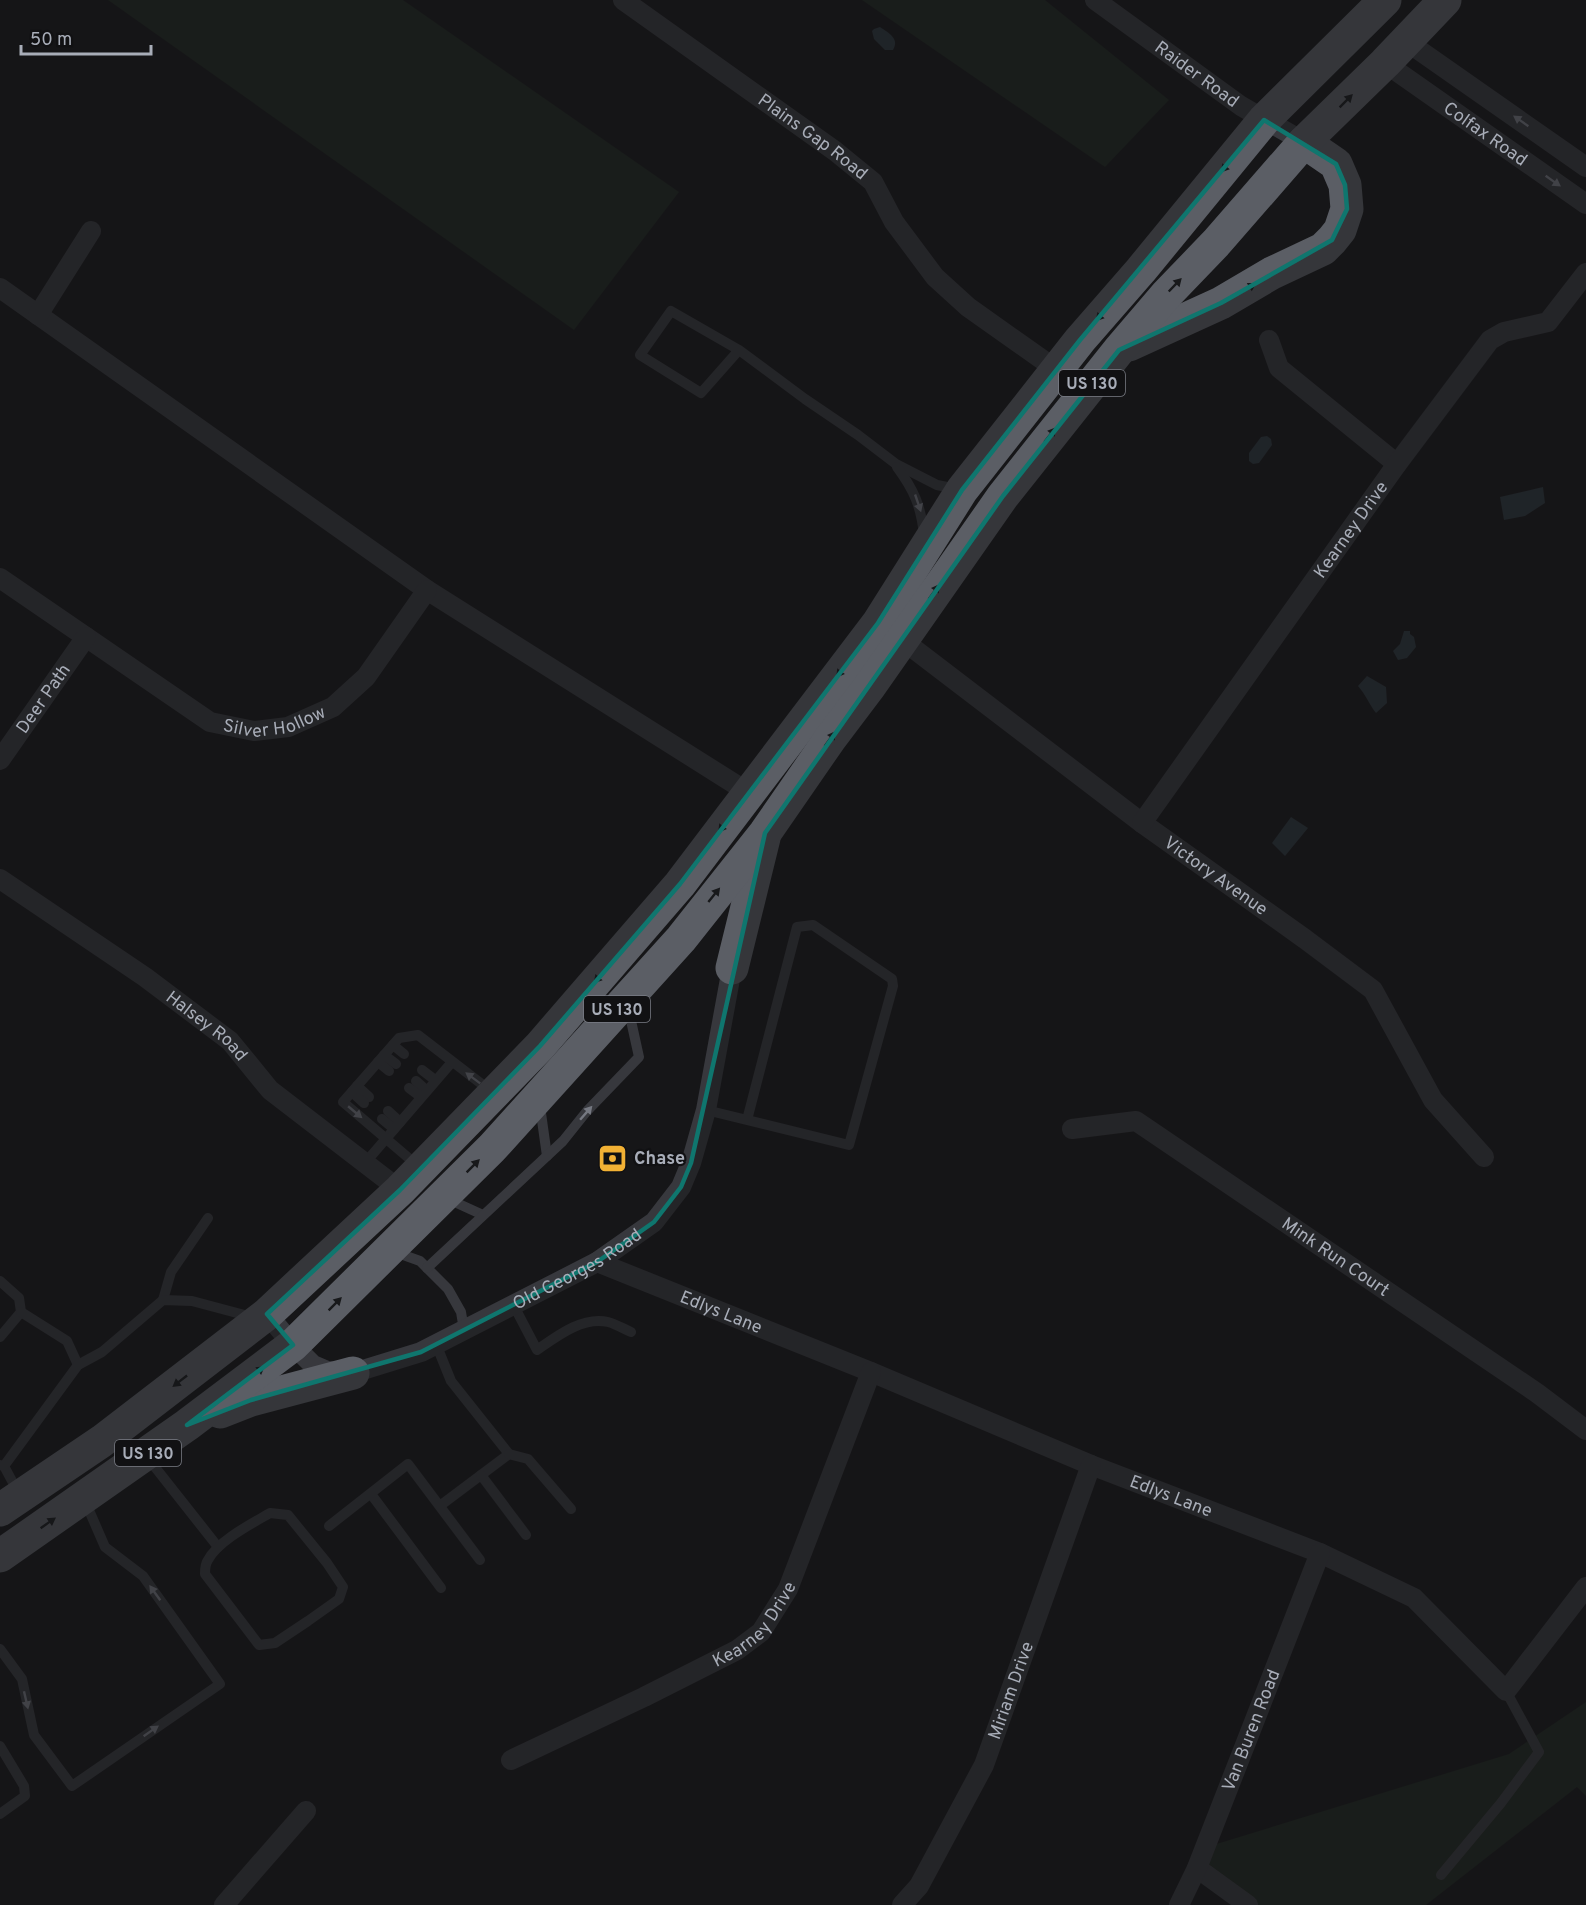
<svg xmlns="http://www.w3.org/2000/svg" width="1586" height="1905" viewBox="0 0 1586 1905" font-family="Overpass,sans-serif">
  <rect width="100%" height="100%" fill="#161618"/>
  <!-- green -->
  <g fill="#1e261f">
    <polygon points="108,0 403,0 679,192 574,330"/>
    <polygon points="862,0 1045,0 1169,100 1105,167"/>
    <polygon points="1586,1702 1586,1796 1577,1787 1426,1905 1244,1905 1201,1872 1210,1846 1509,1754"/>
  </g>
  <!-- water -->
  <g fill="#2c353c">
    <path d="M880 27C889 33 900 39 893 50H885L874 39 872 31 874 29Z"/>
    <polygon points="1267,436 1271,439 1272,445 1259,463 1253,464 1249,461 1249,453 1261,437"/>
    <polygon points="1543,487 1545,503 1525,516 1504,520 1500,497"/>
    <polygon points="1404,631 1410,631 1410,634 1414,637 1416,647 1407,658 1398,660 1393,651 1400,644"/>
    <path d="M1367 676 1386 687 1387 703 1376 713C1369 704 1366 695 1358 686Z"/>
    <polygon points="1291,817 1308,828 1285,856 1272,843"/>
  </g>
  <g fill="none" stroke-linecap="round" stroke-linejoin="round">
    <!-- service -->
    <g stroke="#37383d" stroke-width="10">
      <polyline points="739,350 701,393 640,355 671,311 739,350 805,399 858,435 896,464 937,485 957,489"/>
      <path d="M897 467C914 490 921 506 924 535"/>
      <polyline points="393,1045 404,1054"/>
      <polyline points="384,1055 396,1064"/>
      <polyline points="378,1062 389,1071"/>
      <polyline points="422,1070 435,1080"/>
      <polyline points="416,1081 426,1090"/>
      <polyline points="357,1086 369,1097"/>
      <polyline points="409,1088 421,1097"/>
      <polyline points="352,1092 364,1103"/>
      <polyline points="540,1106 547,1156"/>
      <polyline points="706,1110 849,1145 893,986 892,979 813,925 797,927 747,1120"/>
      <polyline points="388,1111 400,1122"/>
      <polyline points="382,1119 394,1129"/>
      <polyline points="365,1163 452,1062"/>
      <polyline points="418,1166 343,1102 399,1038 418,1035 492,1092"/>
      <polyline points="448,1199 483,1215"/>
      <polyline points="395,1252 420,1261 448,1289 461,1312 464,1330"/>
      <polyline points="427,1268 563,1141 587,1111 639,1057 628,1007"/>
      <polyline points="0,1281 19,1298 21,1312 0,1337"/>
      <polyline points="163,1300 171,1272 208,1218"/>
      <path d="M513 1304 537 1350C557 1336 583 1316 608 1322 616 1324 624 1329 631 1332"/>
      <polyline points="21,1312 67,1341 78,1365"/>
      <polyline points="436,1344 451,1381 509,1454 441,1505"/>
      <polyline points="509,1454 528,1459 571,1509"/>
      <polyline points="147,1457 218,1547"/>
      <polyline points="0,1465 4,1466 19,1494"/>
      <polyline points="4,1466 78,1365 102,1352 163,1300 192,1301 252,1317"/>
      <polyline points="481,1475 526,1535"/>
      <polyline points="371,1494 441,1588"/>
      <path d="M270 1513 288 1515 327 1563 343 1587 339 1599 308 1621 275 1643 259 1645 205 1574C205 1569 205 1564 208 1560 218 1541 251 1524 270 1513Z"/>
      <polyline points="329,1526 408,1464 480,1560"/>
      <polyline points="0,1649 22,1679 34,1735 72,1786 220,1684 143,1576 105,1547 85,1501"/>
      <polyline points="0,1746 24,1786 25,1796 0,1814"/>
      <polyline points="1441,1875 1501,1803 1539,1752 1506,1691"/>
    </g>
    <!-- minor -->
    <g stroke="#37383d" stroke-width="20">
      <path id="s1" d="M623 0 835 151 873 182 894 222 935 277 968 307 1057 370"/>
      <path id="s2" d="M1095 0 1241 106 1304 142"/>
      <polyline points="1406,41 1586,167"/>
      <path id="s3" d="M1385 63 1586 204"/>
      <polyline points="0,288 427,590 749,793"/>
      <polyline points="38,315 91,231"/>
      <polyline points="1269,340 1279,368 1397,464"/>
      <path id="s4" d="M0 578 210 722 254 731 288 727 333 707 366 677 427 590"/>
      <path id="s5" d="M901 639 1142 823 1305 939 1373 990 1433 1100 1484 1157"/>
      <path id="s6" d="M0 760 86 637"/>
      <path id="s7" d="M1142 823 1397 464 1490 340 1504 332 1548 322 1586 273"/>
      <path id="s8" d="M0 879 145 977 230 1041 270 1090 400 1190"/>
      <path id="s9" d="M1072 1129 1136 1121 1537 1393 1586 1430"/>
      <path id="s10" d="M597 1262 871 1372 1091 1465 1320 1553 1414 1598 1506 1691 1586 1587"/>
      <path id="s11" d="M267 1314 293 1345 313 1365 327 1371 353 1373 421 1352 597 1262 654 1222 681 1187 691 1163 706 1110 732 968"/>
      <path id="s12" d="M511 1760 644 1697 737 1650 761 1632 788 1589 871 1372"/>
      <polyline points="1197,1868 1248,1905"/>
      <polyline points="224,1905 306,1811"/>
      <path id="s13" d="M902 1905 919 1886 984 1765 1091 1465"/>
      <path id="s14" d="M1179 1905 1197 1868 1320 1553"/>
    </g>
    <!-- trunk -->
    <g stroke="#5b5e65" stroke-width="33">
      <polyline points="1129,345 1221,303 1272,273 1323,249 1332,240 1340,230 1347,209 1345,185 1336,164 1304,142"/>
      <polyline points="732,968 764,838"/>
      <polyline points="220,1412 251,1400 353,1373"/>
      <polyline points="0,1510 102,1441 267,1314 400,1190 540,1046 680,884 749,793 878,623 962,490 1080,340 1141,270 1264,120 1385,0"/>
      <polyline points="0,1556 187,1425 293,1345 492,1148 681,939 765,833 830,739 870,686 1003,496 1119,350 1166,295 1216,243 1304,142 1385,63 1445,0"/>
    </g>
  </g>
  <!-- one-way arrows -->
  <defs><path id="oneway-solid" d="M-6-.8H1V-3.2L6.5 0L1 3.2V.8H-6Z" transform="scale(1.5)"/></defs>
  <g fill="#18191b">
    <use href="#oneway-solid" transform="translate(1346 101) rotate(-45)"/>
    <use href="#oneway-solid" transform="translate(1227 165) rotate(129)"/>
    <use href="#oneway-solid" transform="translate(1175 285) rotate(-46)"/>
    <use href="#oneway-solid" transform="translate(1248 288) rotate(-31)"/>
    <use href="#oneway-solid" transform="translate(1102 314) rotate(131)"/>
    <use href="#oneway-solid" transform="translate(1050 435) rotate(-52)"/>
    <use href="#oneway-solid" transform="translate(934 592) rotate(-54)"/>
    <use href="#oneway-solid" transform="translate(842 670) rotate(127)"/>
    <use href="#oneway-solid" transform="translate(830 739) rotate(-54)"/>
    <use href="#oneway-solid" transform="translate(724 825) rotate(127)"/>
    <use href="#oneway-solid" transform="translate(714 895) rotate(-51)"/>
    <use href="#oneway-solid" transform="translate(600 976) rotate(131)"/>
    <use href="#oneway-solid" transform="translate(473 1166) rotate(-45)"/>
    <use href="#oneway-solid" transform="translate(335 1304) rotate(-45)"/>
    <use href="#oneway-solid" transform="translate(257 1372) rotate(-37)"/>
    <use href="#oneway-solid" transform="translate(180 1381) rotate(142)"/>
    <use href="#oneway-solid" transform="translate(48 1523) rotate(-35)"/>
  </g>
  <g fill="#757881">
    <use href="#oneway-solid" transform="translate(1521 121) rotate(-145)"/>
    <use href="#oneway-solid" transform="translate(1553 181) rotate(35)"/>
    <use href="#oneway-solid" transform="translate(918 503) rotate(71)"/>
    <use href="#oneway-solid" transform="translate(473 1078) rotate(-143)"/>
    <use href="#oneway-solid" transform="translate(355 1112) rotate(40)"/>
    <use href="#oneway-solid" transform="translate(586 1113) rotate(-49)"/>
    <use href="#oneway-solid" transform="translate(155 1593) rotate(-126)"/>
    <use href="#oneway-solid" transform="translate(26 1700) rotate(77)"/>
    <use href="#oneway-solid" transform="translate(151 1731) rotate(-35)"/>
  </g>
  <!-- marked area -->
  <path d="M0 0H1586V1905H0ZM1264 120 1336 164 1345 185 1347 209 1332 240 1221 303 1119 350 1003 496 765 833 691 1163 681 1187 654 1222 597 1262 421 1352 251 1400 187 1425 293 1345 267 1314 400 1190 540 1046 680 884 878 623 962 490 1080 340Z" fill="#161618" fill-opacity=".55" fill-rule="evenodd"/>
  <path fill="none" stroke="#0f766e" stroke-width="4.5" stroke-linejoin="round" d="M1264 120 1336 164 1345 185 1347 209 1332 240 1221 303 1119 350 1003 496 765 833 691 1163 681 1187 654 1222 597 1262 421 1352 251 1400 187 1425 293 1345 267 1314 400 1190 540 1046 680 884 878 623 962 490 1080 340Z"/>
  <!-- icons -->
  <defs>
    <symbol id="bank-square" viewBox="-11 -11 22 22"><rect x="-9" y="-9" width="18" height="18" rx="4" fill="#f2b134" stroke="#111113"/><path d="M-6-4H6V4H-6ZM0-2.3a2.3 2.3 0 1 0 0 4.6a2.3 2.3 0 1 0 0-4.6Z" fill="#111"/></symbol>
  </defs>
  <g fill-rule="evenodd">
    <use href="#bank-square" x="596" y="1142" width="33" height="33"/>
  </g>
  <g text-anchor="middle" stroke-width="4.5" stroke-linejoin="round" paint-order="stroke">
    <!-- shield labels -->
    <g fill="#111113" stroke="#7b7e86" stroke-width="1.5">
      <rect x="1059" y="370" width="66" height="26" rx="4.5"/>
      <rect x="584" y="996" width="66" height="26" rx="4.5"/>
      <rect x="115" y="1440" width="66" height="26" rx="4.5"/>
    </g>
    <g font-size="16" font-weight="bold" fill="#a8adb8">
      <text x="1092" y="389">US 130</text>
      <text x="617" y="1015">US 130</text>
      <text x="148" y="1459">US 130</text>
    </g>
    <!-- street labels -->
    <g font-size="18" fill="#a8adb8" stroke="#111113">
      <text dy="6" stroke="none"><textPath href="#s2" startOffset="126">Raider Road</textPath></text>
      <text dy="6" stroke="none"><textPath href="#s3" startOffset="123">Colfax Road</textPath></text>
      <text dy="6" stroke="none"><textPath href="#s1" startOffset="234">Plains Gap Road</textPath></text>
      <text dy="6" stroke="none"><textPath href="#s7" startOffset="360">Kearney Drive</textPath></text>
      <text dy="6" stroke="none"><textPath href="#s6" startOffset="75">Deer Path</textPath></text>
      <text dy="6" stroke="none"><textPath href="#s4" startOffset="321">Silver Hollow</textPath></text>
      <text dy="6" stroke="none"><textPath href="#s5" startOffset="394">Victory Avenue</textPath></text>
      <text dy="6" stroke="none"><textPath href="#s8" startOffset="254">Halsey Road</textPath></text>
      <text dy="6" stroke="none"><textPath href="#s9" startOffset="306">Mink Run Court</textPath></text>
      <text dy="6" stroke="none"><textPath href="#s11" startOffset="358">Old Georges Road</textPath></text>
      <text dy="6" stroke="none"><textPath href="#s10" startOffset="134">Edlys Lane</textPath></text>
      <text dy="6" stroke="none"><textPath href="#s10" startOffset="620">Edlys Lane</textPath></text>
      <text dy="6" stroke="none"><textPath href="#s12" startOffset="282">Kearney Drive</textPath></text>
      <text dy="6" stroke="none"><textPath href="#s13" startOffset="242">Miriam Drive</textPath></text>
      <text dy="6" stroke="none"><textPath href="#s14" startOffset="189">Van Buren Road</textPath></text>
    </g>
    <!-- poi labels -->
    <g font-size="18" font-weight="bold" fill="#a8adb8" stroke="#111113" text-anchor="start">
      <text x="634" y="1164">Chase</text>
    </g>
  </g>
  <!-- scale -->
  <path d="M21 45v9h130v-9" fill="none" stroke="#a8adb8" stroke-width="3"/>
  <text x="30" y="45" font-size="18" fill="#a8adb8" stroke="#111113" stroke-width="4.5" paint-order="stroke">50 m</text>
</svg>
